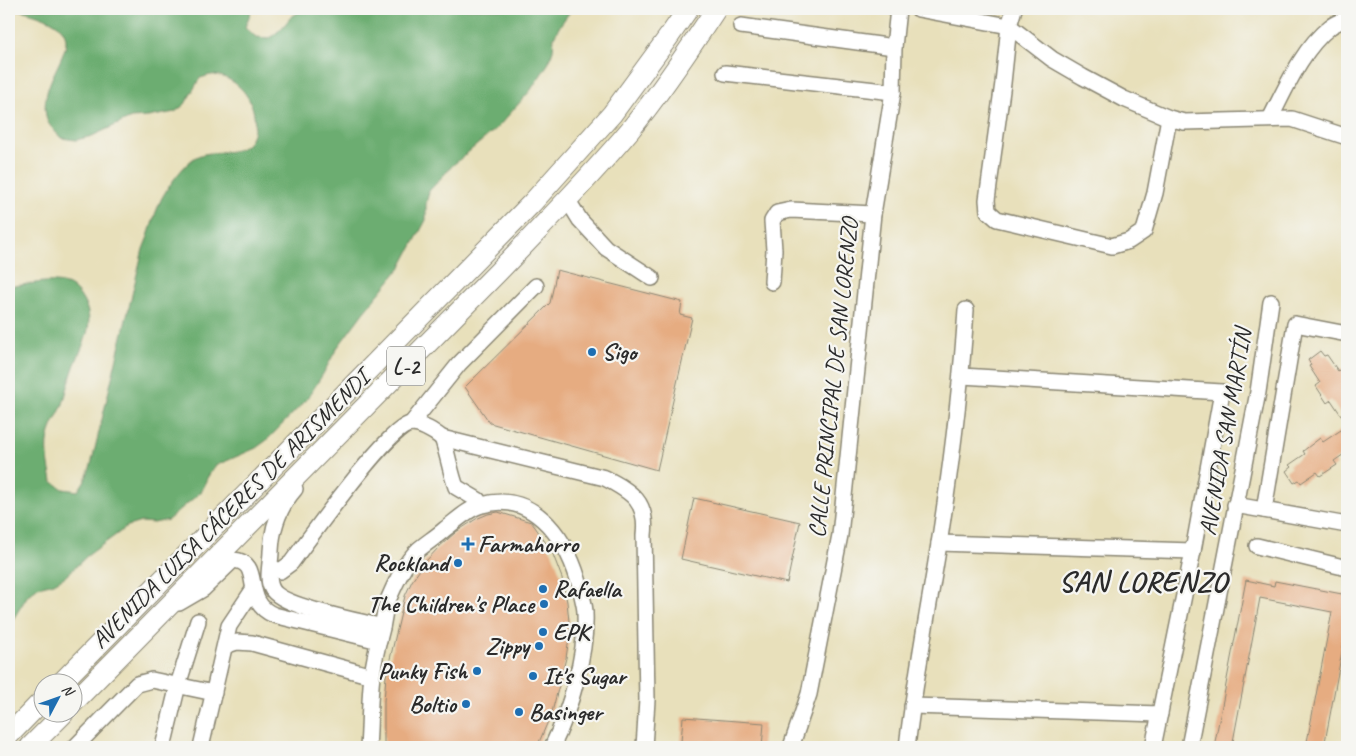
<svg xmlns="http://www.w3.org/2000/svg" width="1356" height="756" viewBox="0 0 1356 756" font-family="Caveat,sans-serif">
  <rect width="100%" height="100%" fill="#f6f6f2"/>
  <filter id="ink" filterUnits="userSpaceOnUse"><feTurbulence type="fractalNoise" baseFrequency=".02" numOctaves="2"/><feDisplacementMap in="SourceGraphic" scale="10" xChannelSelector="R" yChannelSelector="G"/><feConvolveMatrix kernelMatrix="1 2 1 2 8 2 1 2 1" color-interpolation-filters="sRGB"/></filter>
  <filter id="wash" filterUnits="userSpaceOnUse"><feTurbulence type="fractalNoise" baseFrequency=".0096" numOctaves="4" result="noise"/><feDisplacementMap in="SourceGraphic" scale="20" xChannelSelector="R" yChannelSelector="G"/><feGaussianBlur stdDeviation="1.12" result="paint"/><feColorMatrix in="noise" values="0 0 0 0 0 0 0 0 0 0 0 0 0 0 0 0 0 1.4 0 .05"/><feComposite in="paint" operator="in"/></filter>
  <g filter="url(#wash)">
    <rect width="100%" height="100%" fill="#e8e0bb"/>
    <!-- forest -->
    <path fill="#6cad71" stroke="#4c6c4e" d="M15 9H252L245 27 256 37 270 38 281 29 291 17 304 9H572L561 24 554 37 553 50 548 64 530 91 497 128 453 165 429 191 426 204V220L401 267 363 313 337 348 323 374 307 399 267 440 256 448 215 466 207 478 202 491 168 520 154 523 141 522 128 526 87 556 66 576 54 583 38 587 28 595 12 621 9 636V286C27 286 48 278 66 284 72 286 79 293 82 299 97 321 84 342 75 364 70 377 67 391 63 404 59 414 53 422 50 432 45 447 49 466 52 481L63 489 78 491 85 480 91 465 143 249C150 234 153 217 160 202 165 190 186 161 198 156 214 149 242 157 251 139 263 112 244 79 215 75 211 74 205 77 200 78L185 104 175 112 148 117 131 118 92 136 76 140 61 138C57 133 49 126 47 120 32 66 117 31 15 9Z"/>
    <g id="blocks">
      <!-- building -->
      <g fill="#e6ac81">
        <polygon points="557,270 682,302 680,315 692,318 657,470 490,423 465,387 550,303"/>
        <polygon points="1320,351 1324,356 1327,355 1338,371 1342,368 1347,376 1347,424 1331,400 1327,403 1316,386 1320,383 1309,366 1311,365 1308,360"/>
        <polygon points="1347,426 1347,452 1334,461 1337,465 1320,476 1317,472 1301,483 1299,480 1294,483 1286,471 1291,467 1289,465 1305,454 1303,451 1320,438 1323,442"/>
        <polygon points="694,498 800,522 787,583 681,559"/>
        <polygon points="498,512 531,522 535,527 552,552 562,578 567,602 570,631 566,658 552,712 537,747 384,747 384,701 386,676 405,596 412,581 426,561 439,547 456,532 476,519 488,514"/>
        <polygon points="1246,580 1274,586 1275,581 1347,595 1347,625 1324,747 1306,747 1332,612 1260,598 1232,747 1214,747"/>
        <polygon points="683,717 764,723 762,747 681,742"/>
      </g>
    </g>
  </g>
  <g filter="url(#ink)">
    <use href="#blocks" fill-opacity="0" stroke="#8a8673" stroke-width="1"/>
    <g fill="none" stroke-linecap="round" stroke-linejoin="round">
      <defs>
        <g id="minor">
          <polyline points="918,9 1009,26 1052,59 1083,77 1124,99 1169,118 1184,122 1292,119 1347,137"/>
          <polyline points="1014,9 1009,26 1003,83 987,200 988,211 997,219 1112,246 1129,241 1144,231 1155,193 1169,118"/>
          <polyline points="741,26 894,47"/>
          <polyline points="725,73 893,92"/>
          <path d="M1270 119C1286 88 1302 49 1330 27 1335 23 1342 21 1347 18"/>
          <polyline points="567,199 580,220 606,248 652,278"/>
          <polyline points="772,282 774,250 772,221 777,213 791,210 873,214"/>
          <polyline points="962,376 1222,392 1193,551 1153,747"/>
          <polyline points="411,424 459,364 536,286"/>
          <path d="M442 438C448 454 450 471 456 487L478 500 481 505"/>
          <path d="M295 489C279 507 272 527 271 551 271 563 266 579 272 589 281 607 361 621 382 627"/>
          <polyline points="1235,505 1347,525"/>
          <polyline points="1264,510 1295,324 1347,334"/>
          <polyline points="939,543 1193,551"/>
          <polyline points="1257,546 1347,568"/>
          <path d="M271 567 280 571 291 563C308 540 390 425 411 424 423 424 434 432 442 438L605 478C632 492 648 502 644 535L647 700 644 747"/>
          <path d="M179 603 203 589 233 560C265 562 240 601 274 615L379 641"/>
          <polyline points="225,646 237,642 252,643 372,676"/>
          <polyline points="912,706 1160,714"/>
          <polyline points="75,747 137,684 152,680 214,693"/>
          <polyline points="163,747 178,685 198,621"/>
          <polyline points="201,747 229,626 253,590"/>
          <path d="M368 747C370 724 369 699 372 676 374 660 378 643 382 628 384 618 385 607 389 598 396 582 405 562 418 550 426 543 436 537 445 529 456 521 469 508 482 505 537 489 570 545 581 590 582 598 585 605 585 613 587 652 570 711 552 747"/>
          <polyline points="791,747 809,694 840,535 873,214 893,92 894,47 898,9"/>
          <path d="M907 747C915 679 928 612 939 544 951 467 961 388 966 310"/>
          <polyline points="1189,747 1258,392 1271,302"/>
        </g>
        <g id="major">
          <polyline points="60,684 532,203 612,114 670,35 688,9"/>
          <path d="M72 704 498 272C543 225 589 179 630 130 661 92 689 50 716 9"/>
          <polyline points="9,735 42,701"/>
          <polyline points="30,747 63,714"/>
        </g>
      </defs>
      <!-- minor casing -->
      <use href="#minor" stroke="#8a8673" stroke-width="18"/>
      <!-- major casing -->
      <use href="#major" stroke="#8a8673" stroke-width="22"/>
      <!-- minor -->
      <use href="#minor" stroke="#fff" stroke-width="15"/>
      <!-- major -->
      <use href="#major" stroke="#fff" stroke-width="20"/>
    </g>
  </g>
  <!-- markers -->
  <g fill="#1f6fb2" stroke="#f6f6f2" stroke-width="2">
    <circle cx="592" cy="352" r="5"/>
    <path d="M465.5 536.5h5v5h5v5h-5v5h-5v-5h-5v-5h5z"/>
    <circle cx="458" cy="563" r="5"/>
    <circle cx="543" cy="589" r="5"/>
    <circle cx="544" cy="604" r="5"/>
    <circle cx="543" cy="632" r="5"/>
    <circle cx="539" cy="646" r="5"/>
    <circle cx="477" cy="671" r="5"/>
    <circle cx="533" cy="676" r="5"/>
    <circle cx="466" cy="704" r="5"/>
    <circle cx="519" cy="712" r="5"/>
  </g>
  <g text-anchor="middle" stroke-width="4.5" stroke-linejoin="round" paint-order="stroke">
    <!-- shield labels -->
    <rect fill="#f6f6f2" stroke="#686867" stroke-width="1" x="387" y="346.5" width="38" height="39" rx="4"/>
    <g font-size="22" font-weight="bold" fill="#2b2b2b">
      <text x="406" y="374">L-2</text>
    </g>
    <!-- poi labels -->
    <g font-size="24" font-weight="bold" fill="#2b2b2b" stroke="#f6f6f2" text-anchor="start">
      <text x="602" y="360">Sigo</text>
      <text x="478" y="552">Farmahorro</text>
      <text x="448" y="571" text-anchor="end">Rockland</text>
      <text x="553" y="597">Rafaella</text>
      <text x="534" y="612" text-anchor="end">The Children's Place</text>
      <text x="553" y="640">EPK</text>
      <text x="529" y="654" text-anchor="end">Zippy</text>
      <text x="467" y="679" text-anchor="end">Punky Fish</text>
      <text x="543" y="684">It's Sugar</text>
      <text x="456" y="712" text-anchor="end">Boltio</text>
      <text x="529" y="720">Basinger</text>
    </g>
    <!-- street labels -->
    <g font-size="24" fill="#2b2b2b" stroke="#f6f6f2">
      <text transform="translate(833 378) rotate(-84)" y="8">CALLE PRINCIPAL DE SAN LORENZO</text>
      <text transform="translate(1225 432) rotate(-80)" y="8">AVENIDA SAN MARTÍN</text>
      <text transform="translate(230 509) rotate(-45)" y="8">AVENIDA LUISA CÁCERES DE ARISMENDI</text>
    </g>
    <!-- district labels -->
    <g font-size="29" font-weight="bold" letter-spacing="1" fill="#2b2b2b" stroke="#f6f6f2">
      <text x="1143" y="591">SAN LORENZO</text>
    </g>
  </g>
  <!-- margin -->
  <rect width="1356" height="756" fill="none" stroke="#f6f6f2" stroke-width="30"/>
  <!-- north arrow -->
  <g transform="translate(58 698) rotate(49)"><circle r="24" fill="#f6f6f2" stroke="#a5a5a2"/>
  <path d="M0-4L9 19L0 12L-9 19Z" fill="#1f6fb2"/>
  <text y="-8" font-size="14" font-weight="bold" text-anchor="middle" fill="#2b2b2b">N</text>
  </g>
</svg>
